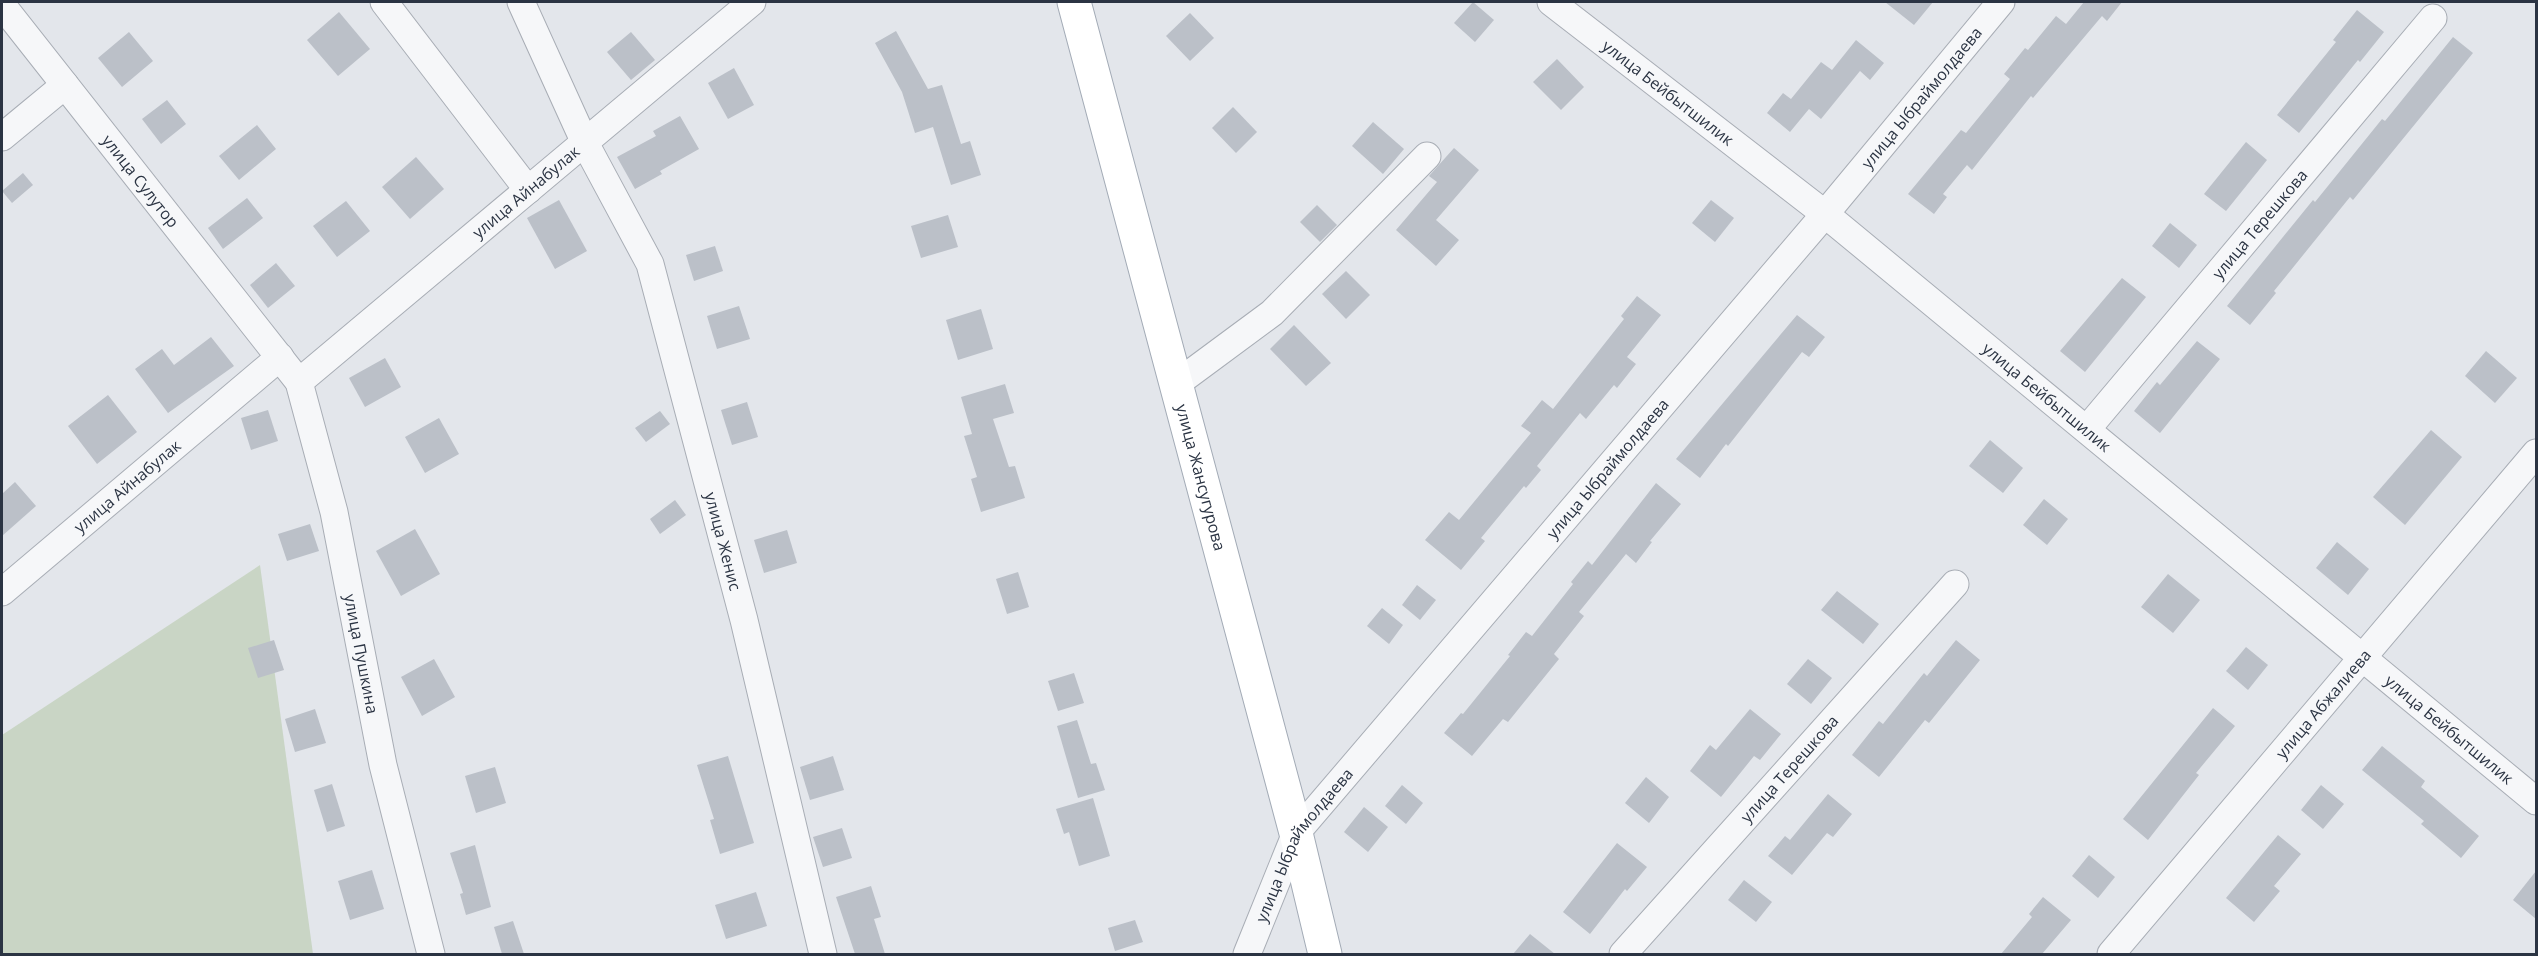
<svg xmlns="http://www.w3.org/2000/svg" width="2538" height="956" viewBox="0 0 2538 956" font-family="'Open Sans',sans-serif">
  <rect width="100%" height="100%" fill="#e3e6eb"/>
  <!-- green -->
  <polygon fill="#c9d5c5" points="260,565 313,954 2,954 2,735"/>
  <!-- building -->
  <g fill="#bbc0c8">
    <polygon points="1473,2 1494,20 1475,42 1454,23"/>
    <polygon points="1885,2 1933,2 1914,25"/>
    <polygon points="2084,2 2122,2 2107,21 2102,16 2033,98 2031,96 1972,170 1967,165 1943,194 1947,197 1934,214 1908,194 1961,130 1966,133 2010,79 2004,74 2025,48 2028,50 2056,16 2066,24"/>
    <polygon points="2357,10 2384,32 2360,62 2358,60 2299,133 2277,115 2336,42 2333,40"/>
    <polygon points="339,12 370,49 338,76 307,40"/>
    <polygon points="1190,13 1214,38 1190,61 1166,36"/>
    <polygon points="896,31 928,89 942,85 961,144 970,141 981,175 951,185 933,127 915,133 902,92 875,43"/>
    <polygon points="129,32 153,61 122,87 98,58"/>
    <polygon points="631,32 655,60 631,80 607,52"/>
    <polygon points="2453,37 2473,53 2353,200 2350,197 2274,291 2276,293 2250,325 2227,306 2313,200 2315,202 2382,119 2385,121"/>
    <polygon points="1856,40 1884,63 1870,80 1860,71 1821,119 1809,109 1790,132 1767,113 1783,93 1791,99 1821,62 1832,70"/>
    <polygon points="1557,59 1584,87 1561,110 1533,82"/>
    <polygon points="734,68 754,105 728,119 708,83"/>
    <polygon points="167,100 186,124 161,144 142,119"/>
    <polygon points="1233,107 1257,132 1236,153 1212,128"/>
    <polygon points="680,116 699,149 660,171 662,174 635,189 617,157 656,136 653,131"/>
    <polygon points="1373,122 1404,149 1383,174 1352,146"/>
    <polygon points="257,125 276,149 239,180 219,156"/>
    <polygon points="2246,142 2267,160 2226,211 2204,194"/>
    <polygon points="1454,148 1479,170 1436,220 1459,240 1436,266 1396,230 1437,182 1429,176"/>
    <polygon points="416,157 444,189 410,219 382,187"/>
    <polygon points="23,173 33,185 12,203 2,191"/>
    <polygon points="247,198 263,218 223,249 208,228"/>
    <polygon points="559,200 587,251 555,269 527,218"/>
    <polygon points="1711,200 1734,218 1715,242 1692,223"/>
    <polygon points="346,201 370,231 337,257 313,226"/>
    <polygon points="1317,205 1337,225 1320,242 1300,222"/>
    <polygon points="948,215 958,247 921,258 911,226"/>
    <polygon points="2170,223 2197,245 2179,268 2152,246"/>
    <polygon points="715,246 723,271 694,281 686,255"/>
    <polygon points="276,263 295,286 268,308 250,285"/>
    <polygon points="1346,271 1370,295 1346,319 1322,294"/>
    <polygon points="2122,278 2146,297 2085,372 2060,351"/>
    <polygon points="1637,296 1661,315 1627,357 1636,364 1617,388 1614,385 1586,419 1580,413 1537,466 1541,470 1526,488 1524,486 1481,538 1485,541 1461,570 1425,540 1449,512 1459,520 1531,433 1521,426 1542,400 1553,409 1624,319 1621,316"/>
    <polygon points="739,306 750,339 717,349 707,316"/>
    <polygon points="981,309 993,349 958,360 946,320"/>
    <polygon points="1797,315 1825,337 1809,357 1802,352 1728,446 1726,444 1700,478 1676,459"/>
    <polygon points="1294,325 1331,363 1306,386 1270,349"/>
    <polygon points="211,337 234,366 168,413 135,369 162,349 174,365"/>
    <polygon points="2197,341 2220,359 2160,433 2134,411 2157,382 2160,385"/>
    <polygon points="2486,351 2517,378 2495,403 2465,376"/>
    <polygon points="385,358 401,387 365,407 349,378"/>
    <polygon points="1005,384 1014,413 993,419 1009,467 1015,466 1025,498 981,512 971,479 977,477 964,436 972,434 961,397"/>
    <polygon points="108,395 137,432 97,464 68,426"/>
    <polygon points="747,402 758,437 732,445 721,410"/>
    <polygon points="268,410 278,441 251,450 241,418"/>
    <polygon points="660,411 670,424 646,442 635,428"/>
    <polygon points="439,418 459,454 425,473 405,437"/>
    <polygon points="2431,430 2462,457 2405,525 2373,497"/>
    <polygon points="1990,440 2023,468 2003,493 1969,466"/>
    <polygon points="15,482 36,506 2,536 2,494"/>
    <polygon points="1656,483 1681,504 1650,541 1652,542 1636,563 1626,554 1579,612 1584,616 1554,654 1559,659 1508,722 1503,719 1472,756 1444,733 1461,713 1463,714 1510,656 1508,655 1526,632 1532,636 1573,584 1571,582 1588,561 1592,565"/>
    <polygon points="2044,499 2068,519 2047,545 2023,525"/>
    <polygon points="675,500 686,515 660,534 650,519"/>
    <polygon points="310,524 319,551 287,561 278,534"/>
    <polygon points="415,529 440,574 401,596 376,551"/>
    <polygon points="787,530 797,563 764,573 754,540"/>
    <polygon points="2337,542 2369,569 2348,595 2316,568"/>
    <polygon points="1018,572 1029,607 1007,614 996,579"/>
    <polygon points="2168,574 2200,600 2173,633 2141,607"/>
    <polygon points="1417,585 1436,600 1420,620 1402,605"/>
    <polygon points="1837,591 1879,624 1863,644 1821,610"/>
    <polygon points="1382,608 1403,625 1389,644 1367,626"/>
    <polygon points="274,640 284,670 258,678 248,648"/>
    <polygon points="1956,640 1980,660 1929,723 1925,720 1879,777 1852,755 1879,721 1883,724 1924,673 1927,676"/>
    <polygon points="2246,647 2268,665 2248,690 2226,671"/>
    <polygon points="434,659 455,697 422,716 401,677"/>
    <polygon points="1808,659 1832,678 1811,704 1787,684"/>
    <polygon points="1074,673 1084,703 1058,711 1048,681"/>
    <polygon points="2213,708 2235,726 2196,773 2199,775 2148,840 2123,819"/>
    <polygon points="315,709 326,743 295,752 285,719"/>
    <polygon points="1750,709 1781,734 1760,760 1754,756 1721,797 1690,771 1710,745 1716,750"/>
    <polygon points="1077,720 1091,764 1096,763 1105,790 1078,798 1057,726"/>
    <polygon points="2382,746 2425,781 2421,787 2479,836 2461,858 2421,824 2424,821 2362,770"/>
    <polygon points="728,756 754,843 720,854 710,820 714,819 697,765"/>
    <polygon points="833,756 844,790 810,800 800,767"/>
    <polygon points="495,767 506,803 476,813 465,776"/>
    <polygon points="1646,777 1669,797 1649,823 1625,803"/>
    <polygon points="332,784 345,826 327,832 314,790"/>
    <polygon points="1402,785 1423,803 1406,824 1385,806"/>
    <polygon points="2321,785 2344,804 2323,829 2301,810"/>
    <polygon points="1828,794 1852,814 1833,837 1827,833 1792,875 1768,856 1785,836 1790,840"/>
    <polygon points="1093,798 1110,856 1079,866 1069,832 1064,834 1056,809"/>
    <polygon points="1364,807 1388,827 1368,852 1344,832"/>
    <polygon points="842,828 852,858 823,867 813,837"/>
    <polygon points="2278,835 2301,854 2274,886 2280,891 2254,922 2226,898"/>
    <polygon points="1617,843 1647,867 1627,891 1625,889 1590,934 1563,912"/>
    <polygon points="475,845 491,907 466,915 460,894 463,893 450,853"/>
    <polygon points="2089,855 2115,877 2098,898 2072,876"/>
    <polygon points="372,870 384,909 350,920 338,881"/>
    <polygon points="2536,871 2536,919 2513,900"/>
    <polygon points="1744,880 1772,902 1756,922 1728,900"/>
    <polygon points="871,886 881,917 874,919 885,954 855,954 836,897"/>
    <polygon points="756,892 767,926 726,939 715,905"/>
    <polygon points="2043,897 2071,920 2042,954 2001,954 2032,917 2029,914"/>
    <polygon points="1135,920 1143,942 1115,951 1108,928"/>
    <polygon points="513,921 524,954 502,954 494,927"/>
    <polygon points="1530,934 1555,954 1513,954"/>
  </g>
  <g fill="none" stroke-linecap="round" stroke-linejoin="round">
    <defs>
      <g id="minor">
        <polyline points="384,2 528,190"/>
        <path id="s1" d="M521 2 585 143 650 264 744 620 823 954"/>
        <path id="s2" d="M1551 2 1825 214 2536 801"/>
        <path id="s3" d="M2 5 299 382 334 512 383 765 431 954"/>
        <polyline points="2,137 65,85"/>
        <path id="s4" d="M299 382 752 2"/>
        <polyline points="1176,384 1272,313 1427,156"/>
        <path id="s5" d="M2087 429 2433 18"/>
        <path id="s6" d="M2 592 280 357"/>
        <path id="s7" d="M1247 954 1296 833 1825 214 2001 2"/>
        <path id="s8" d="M1623 954 1955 584"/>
        <path id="s9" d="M2111 954 2536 453"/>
      </g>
      <g id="major">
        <path id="s10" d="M1074 2 1296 833 1325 954"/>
      </g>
    </defs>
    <!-- minor casing -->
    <use href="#minor" stroke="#a8adb5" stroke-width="29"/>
    <!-- major casing -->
    <use href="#major" stroke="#a3abb6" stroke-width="35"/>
    <!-- minor -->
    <use href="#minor" stroke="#f6f7f9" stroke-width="27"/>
    <!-- major -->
    <use href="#major" stroke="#fff" stroke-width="33"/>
  </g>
  <g text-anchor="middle" stroke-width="6" stroke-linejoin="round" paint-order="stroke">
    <!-- street labels -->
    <g font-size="16" fill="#2b3443" stroke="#f3f5f8">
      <text dy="6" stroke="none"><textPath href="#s2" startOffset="148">улица Бейбытшилик</textPath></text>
      <text dy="6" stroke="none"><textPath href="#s7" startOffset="1096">улица Ыбраймолдаева</textPath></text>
      <text dy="6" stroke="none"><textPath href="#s3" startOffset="224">улица Сулутор</textPath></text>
      <text dy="6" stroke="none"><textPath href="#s4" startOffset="296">улица Айнабулак</textPath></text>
      <text dy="6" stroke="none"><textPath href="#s5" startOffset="268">улица Терешкова</textPath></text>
      <text dy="6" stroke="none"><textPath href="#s2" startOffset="634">улица Бейбытшилик</textPath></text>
      <text dy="6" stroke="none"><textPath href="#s7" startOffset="610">улица Ыбраймолдаева</textPath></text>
      <text dy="6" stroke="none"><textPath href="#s10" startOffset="492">улица Жансугурова</textPath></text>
      <text dy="6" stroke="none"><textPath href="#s6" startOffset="164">улица Айнабулак</textPath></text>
      <text dy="6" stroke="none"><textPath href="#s1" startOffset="579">улица Женис</textPath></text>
      <text dy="6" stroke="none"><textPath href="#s3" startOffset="759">улица Пушкина</textPath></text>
      <text dy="6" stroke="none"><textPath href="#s9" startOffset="328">улица Абжалиева</textPath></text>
      <text dy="6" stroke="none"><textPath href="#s2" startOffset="1156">улица Бейбытшилик</textPath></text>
      <text dy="6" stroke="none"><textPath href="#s8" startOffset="249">улица Терешкова</textPath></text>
      <text dy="6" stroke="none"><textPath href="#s7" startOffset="124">улица Ыбраймолдаева</textPath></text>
    </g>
  </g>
  <!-- border -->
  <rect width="2538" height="956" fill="none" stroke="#2b3443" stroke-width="6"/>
</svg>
